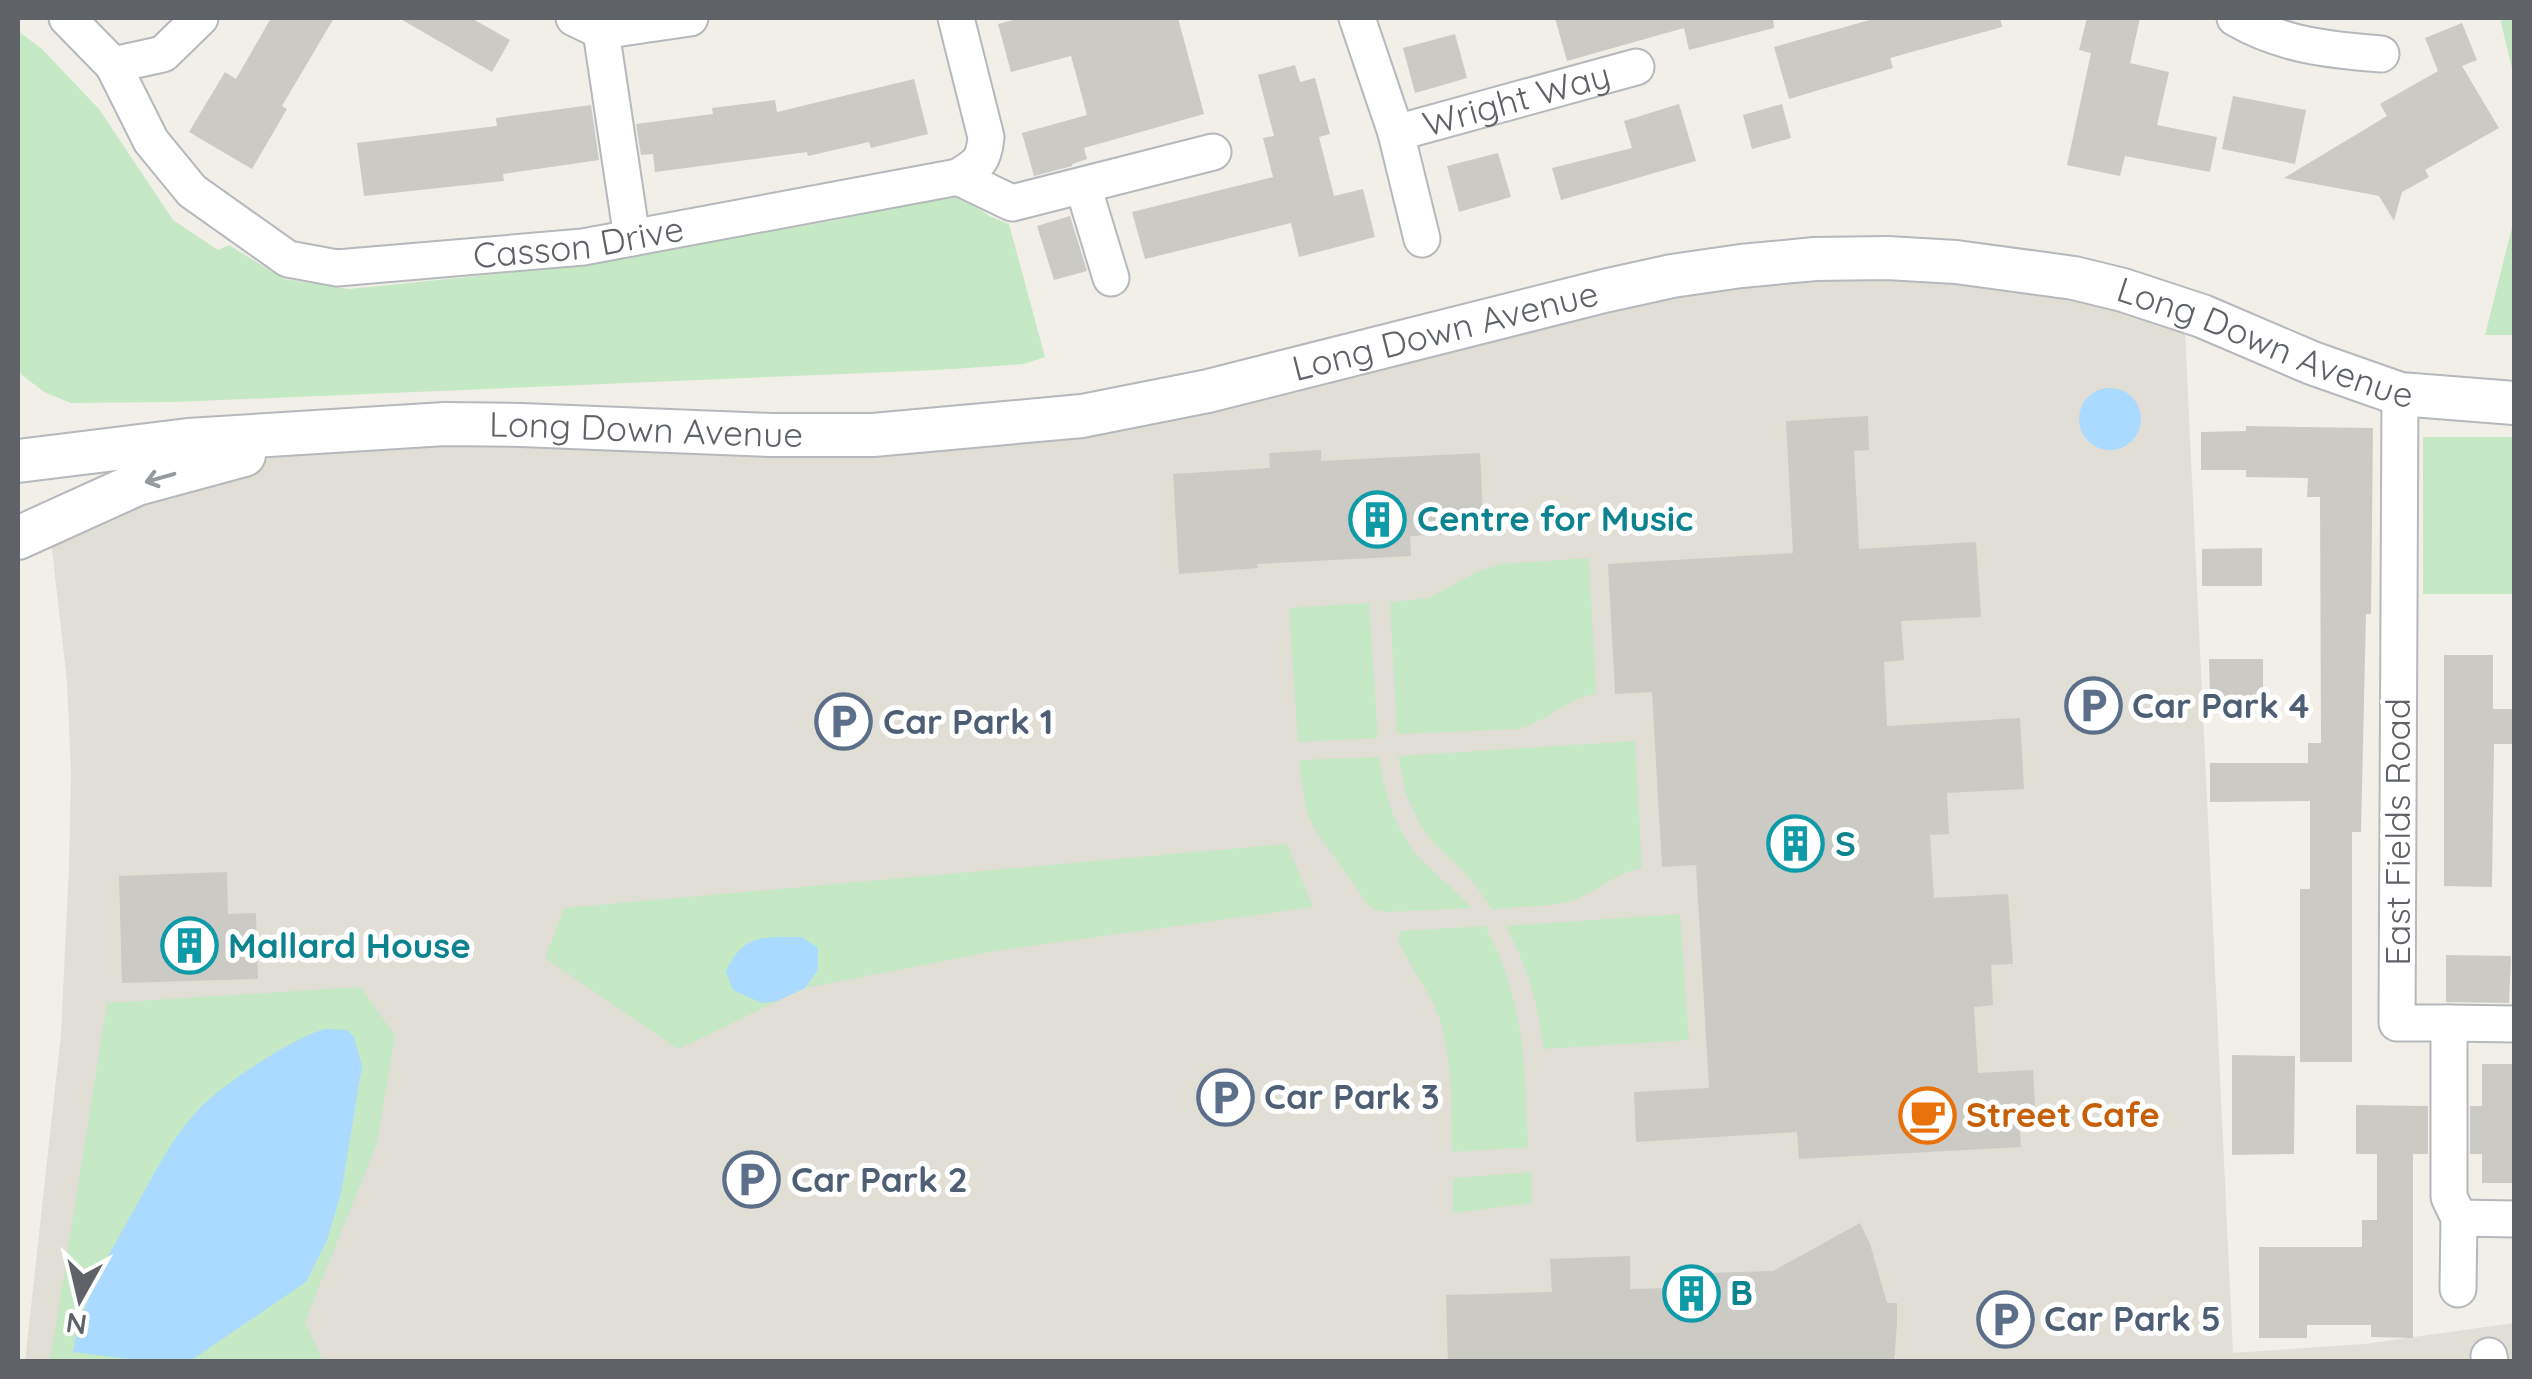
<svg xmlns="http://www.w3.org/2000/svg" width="2532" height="1379" viewBox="0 0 2532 1379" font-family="Quicksand,sans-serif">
  <rect width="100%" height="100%" fill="#f1efe8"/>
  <!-- education -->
  <polygon fill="#e1ded6" points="1815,259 2184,310 2233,1353 2364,1344 2514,1323 2514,1362 25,1362 61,1034 69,866 71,773 67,681 49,523 137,484 357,430 873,435"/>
  <!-- green -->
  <g fill="#c5e8c5">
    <polygon points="2500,18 2514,18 2514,77"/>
    <polygon points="18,31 42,49 99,109 173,220 218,250 229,245 284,279 349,289 556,268 837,220 957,192 989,216 1009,224 1045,357 1024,364 937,370 175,402 71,403 44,392 22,375 18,368"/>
    <polygon points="2514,219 2514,335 2485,335"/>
    <rect x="2423" y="437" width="91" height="157"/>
    <path d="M1589 558 1596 694C1566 698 1547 722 1518 729L1397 734 1390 602 1429 598 1477 572 1501 564Z"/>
    <polygon points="1369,603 1378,738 1298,742 1289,608"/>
    <path d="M1635 741 1642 868C1615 873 1597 892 1571 901 1547 908 1519 905 1493 910L1469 877 1435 844 1421 826 1406 795 1398 756Z"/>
    <path d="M1379 757C1384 793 1395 831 1420 858 1437 876 1456 890 1471 908L1388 912 1375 910 1367 903 1315 830 1306 810 1299 760Z"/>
    <polygon points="1287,844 1313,907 995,951 805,988 678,1049 545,958 564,908"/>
    <path d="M1680 914 1689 1040 1544 1049C1536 998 1529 972 1506 926Z"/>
    <path d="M1485 926C1525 1000 1525 1066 1528 1147L1452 1152C1451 1107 1453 1060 1439 1017 1429 990 1409 966 1398 940L1400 931Z"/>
    <polygon points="361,987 395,1036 377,1143 305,1322 323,1361 50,1362 107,1003"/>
    <polygon points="1531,1172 1532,1203 1453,1213 1453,1178"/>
  </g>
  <!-- water -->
  <g fill="#aadaff">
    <circle cx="2110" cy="419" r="31"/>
    <path d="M802 937 818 948V970L805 988 777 1001 762 1003 733 990 726 972C743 933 765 937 802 937Z"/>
    <path d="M326 1029 347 1030 354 1037 362 1066 341 1193 327 1240 306 1282 190 1361H145L73 1352C83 1298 111 1250 138 1203 156 1170 175 1133 202 1106 225 1083 295 1036 326 1029Z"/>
  </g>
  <!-- building -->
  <g fill="#cccac5">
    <polygon points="271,18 334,18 282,106 287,109 252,169 189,132 225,72 236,79"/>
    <polygon points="399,18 471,18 510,40 492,72"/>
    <polygon points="1021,18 1178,18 1204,114 1084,148 1087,159 1072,164 1072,166 1034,176 1022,133 1087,115 1071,56 1011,72 998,24"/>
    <polygon points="1555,18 1773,18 1774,28 1689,50 1684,28 1567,61"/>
    <polygon points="1877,18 2000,18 2002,27 1890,58 1893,68 1789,99 1774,47"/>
    <polygon points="2087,18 2140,18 2130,63 2169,72 2157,125 2217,137 2210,172 2125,156 2120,176 2067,165 2091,53 2079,50"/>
    <polygon points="2462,23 2477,60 2462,66 2499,128 2425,170 2429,177 2402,192 2394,221 2379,196 2284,178 2387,116 2380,104 2438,71 2425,38"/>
    <polygon points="1455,34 1467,78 1415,93 1403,48"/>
    <polygon points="1295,65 1300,82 1315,78 1330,134 1319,137 1334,196 1363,189 1375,237 1299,257 1291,223 1145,259 1132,212 1273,177 1263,138 1274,136 1258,75"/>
    <polygon points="914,79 928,134 871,148 869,142 808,156 807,152 655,172 653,154 641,155 636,124 713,114 712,108 775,100 777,112"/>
    <polygon points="2233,96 2306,110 2295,164 2222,149"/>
    <polygon points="1679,104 1696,161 1561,200 1552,168 1632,148 1624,121"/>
    <polygon points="1782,104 1791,138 1752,149 1743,115"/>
    <polygon points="591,105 599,160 503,174 504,181 364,196 357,143 497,126 496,118"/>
    <polygon points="1498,153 1511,197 1459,212 1447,166"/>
    <polygon points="1070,216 1087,271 1054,280 1037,226"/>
    <polygon points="1868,416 1869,450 1854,451 1859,549 1976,542 1981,617 1901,621 1904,660 1884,662 1887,726 2020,718 2024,789 1947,793 1949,834 1930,835 1934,898 2008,894 2013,964 1991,965 1993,1005 1974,1007 1978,1073 2033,1070 2036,1119 2019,1120 2021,1147 1799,1159 1797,1132 1636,1142 1634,1092 1709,1088 1696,865 1662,867 1652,692 1615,694 1608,564 1793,553 1786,421"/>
    <polygon points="2246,426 2373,428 2371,614 2366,614 2361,832 2352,832 2352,1062 2300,1062 2300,889 2310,889 2310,801 2210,802 2210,763 2308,763 2308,743 2321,743 2320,497 2307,497 2308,478 2246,477 2246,470 2201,470 2201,432 2246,431"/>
    <polygon points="1321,450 1321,461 1480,453 1484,532 1410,536 1411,556 1257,564 1258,568 1179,574 1173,474 1270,468 1269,453"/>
    <polygon points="2262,548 2262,586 2202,586 2202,549"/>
    <polygon points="2444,655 2493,655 2493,709 2514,709 2514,744 2494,744 2492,887 2444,886"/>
    <polygon points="2209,659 2263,659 2263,697 2210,697"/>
    <polygon points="227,872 228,914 256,913 258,979 122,983 119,876"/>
    <polygon points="2446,955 2511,956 2509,1003 2446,1002"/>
    <polygon points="2232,1055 2295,1056 2294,1154 2232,1155"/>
    <polygon points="2482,1064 2514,1064 2514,1183 2482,1183 2482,1154 2470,1154 2470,1106 2482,1106"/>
    <polygon points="2356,1105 2428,1106 2428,1154 2413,1154 2413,1338 2371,1337 2371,1325 2307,1325 2307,1338 2259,1338 2259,1247 2362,1247 2362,1220 2377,1220 2377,1154 2356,1154"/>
    <polygon points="1860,1223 1870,1244 1887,1303 1897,1303 1897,1324 1894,1362 1448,1362 1446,1295 1552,1292 1550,1259 1630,1256 1630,1289 1708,1287 1707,1273 1773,1271"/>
  </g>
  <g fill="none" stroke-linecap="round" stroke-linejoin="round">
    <defs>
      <g id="minor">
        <polyline points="67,18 113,65 163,54 200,18"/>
        <polyline points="574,18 601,31 690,18"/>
        <polyline points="1357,18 1396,133 1422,239"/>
        <path d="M2235 18C2281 45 2329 50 2381 54"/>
        <polyline points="601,31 632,238"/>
        <path id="s1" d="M113 65 151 141 192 191 288 259 337 268 583 247 958 177C978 165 984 161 986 137L956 18"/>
        <path id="s2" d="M1396 133 1636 67"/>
        <polyline points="958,177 1012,203 1213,152"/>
        <polyline points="1083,186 1111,278"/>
        <polyline points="2400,394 2397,1023 2449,1023 2449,1197 2459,1218 2458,1289"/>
        <polyline points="2449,1023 2514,1024"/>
        <polyline points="2459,1218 2514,1219"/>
        <polyline points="2489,1356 2490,1362"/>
      </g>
      <g id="tertiary">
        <path id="s3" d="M18 461 188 440 445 424 521 425 771 435H873L1082 416 1208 391 1604 291 1672 276 1741 266 1815 259 1887 258 1956 262 2074 278 2123 290 2202 316 2312 363 2400 394 2514 403"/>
        <polyline points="18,538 137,484 244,455"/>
      </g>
    </defs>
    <!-- minor casing -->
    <use href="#minor" stroke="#b5b8bc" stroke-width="39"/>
    <!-- tertiary casing -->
    <use href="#tertiary" stroke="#b5b8bc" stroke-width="46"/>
    <!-- minor -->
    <use href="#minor" stroke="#fff" stroke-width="35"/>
    <!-- tertiary -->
    <use href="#tertiary" stroke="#fff" stroke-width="42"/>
  </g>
  <!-- one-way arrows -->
  <defs><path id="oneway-shaft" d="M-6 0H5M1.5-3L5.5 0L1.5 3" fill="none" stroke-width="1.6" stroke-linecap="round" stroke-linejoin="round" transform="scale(2.5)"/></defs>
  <use stroke="#979a9d" href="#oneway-shaft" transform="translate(160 478) rotate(164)"/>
  <!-- icons -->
  <defs>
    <symbol id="building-ring" viewBox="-11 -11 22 22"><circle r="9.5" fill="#fff" stroke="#0f9aa8" stroke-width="1.5"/><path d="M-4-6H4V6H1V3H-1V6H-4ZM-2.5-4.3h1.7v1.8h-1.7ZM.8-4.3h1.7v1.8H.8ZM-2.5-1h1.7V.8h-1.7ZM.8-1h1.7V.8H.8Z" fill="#0f9aa8"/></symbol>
    <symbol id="parking-ring" viewBox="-11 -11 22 22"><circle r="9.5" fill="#fff" stroke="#5c6f8a" stroke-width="1.5"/><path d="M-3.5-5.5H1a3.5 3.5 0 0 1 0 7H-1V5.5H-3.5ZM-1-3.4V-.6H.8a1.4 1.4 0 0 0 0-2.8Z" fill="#5c6f8a"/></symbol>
    <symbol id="cafe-ring" viewBox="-11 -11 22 22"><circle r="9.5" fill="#fff" stroke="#e8710a" stroke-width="1.5"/><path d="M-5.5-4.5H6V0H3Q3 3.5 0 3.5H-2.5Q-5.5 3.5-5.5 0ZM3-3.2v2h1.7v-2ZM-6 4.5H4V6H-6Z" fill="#e8710a"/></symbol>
  </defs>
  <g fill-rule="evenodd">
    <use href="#building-ring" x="1346" y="488" width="63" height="63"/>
    <use href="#parking-ring" x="2062" y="674" width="63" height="63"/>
    <use href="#parking-ring" x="812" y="690" width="63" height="63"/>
    <use href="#building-ring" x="1764" y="812" width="63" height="63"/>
    <use href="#building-ring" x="158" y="914" width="63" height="63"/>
    <use href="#parking-ring" x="1194" y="1066" width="63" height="63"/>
    <use href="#cafe-ring" x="1896" y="1084" width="63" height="63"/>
    <use href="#parking-ring" x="720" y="1148" width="63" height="63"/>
    <use href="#building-ring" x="1660" y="1262" width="63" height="63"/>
    <use href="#parking-ring" x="1974" y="1288" width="63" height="63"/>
  </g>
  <g text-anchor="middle" stroke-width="10" stroke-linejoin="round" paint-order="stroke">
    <!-- street labels -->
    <g font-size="35" fill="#5f6368" stroke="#fff">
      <text dy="12" stroke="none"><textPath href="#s2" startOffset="125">Wright Way</textPath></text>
      <text dy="12" stroke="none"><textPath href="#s1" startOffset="560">Casson Drive</textPath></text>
      <text dy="12" stroke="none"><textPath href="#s3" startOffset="1440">Long Down Avenue</textPath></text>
      <text dy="12" stroke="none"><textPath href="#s3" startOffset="2280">Long Down Avenue</textPath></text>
      <text dy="12" stroke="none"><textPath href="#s3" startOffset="630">Long Down Avenue</textPath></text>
      <text transform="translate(2398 832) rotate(-90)" y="12">East Fields Road</text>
    </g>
    <!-- culture labels -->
    <g font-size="35" font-weight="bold" fill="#0d838f" stroke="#fff" text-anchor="start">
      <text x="1417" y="531">Centre for Music</text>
      <text x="1835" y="856">S</text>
      <text x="228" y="958">Mallard House</text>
      <text x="1730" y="1305">B</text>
    </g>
    <!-- service labels -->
    <g font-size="35" font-weight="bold" fill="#4e5e75" stroke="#fff" text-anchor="start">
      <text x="2132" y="718">Car Park 4</text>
      <text x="883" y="734">Car Park 1</text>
      <text x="1264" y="1109">Car Park 3</text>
      <text x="791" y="1192">Car Park 2</text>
      <text x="2044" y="1331">Car Park 5</text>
    </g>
    <!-- food labels -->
    <g font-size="35" font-weight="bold" fill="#c56008" stroke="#fff" text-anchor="start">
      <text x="1966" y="1127">Street Cafe</text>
    </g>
  </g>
  <!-- border -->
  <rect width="2532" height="1379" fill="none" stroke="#5f6368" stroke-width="40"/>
  <!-- north arrow -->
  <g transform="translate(80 1299) rotate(188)" stroke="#ffffff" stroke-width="8" paint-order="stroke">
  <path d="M0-8L18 38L0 25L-18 38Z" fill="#5f6368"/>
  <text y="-15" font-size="28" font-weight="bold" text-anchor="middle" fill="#5f6368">N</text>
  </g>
</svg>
